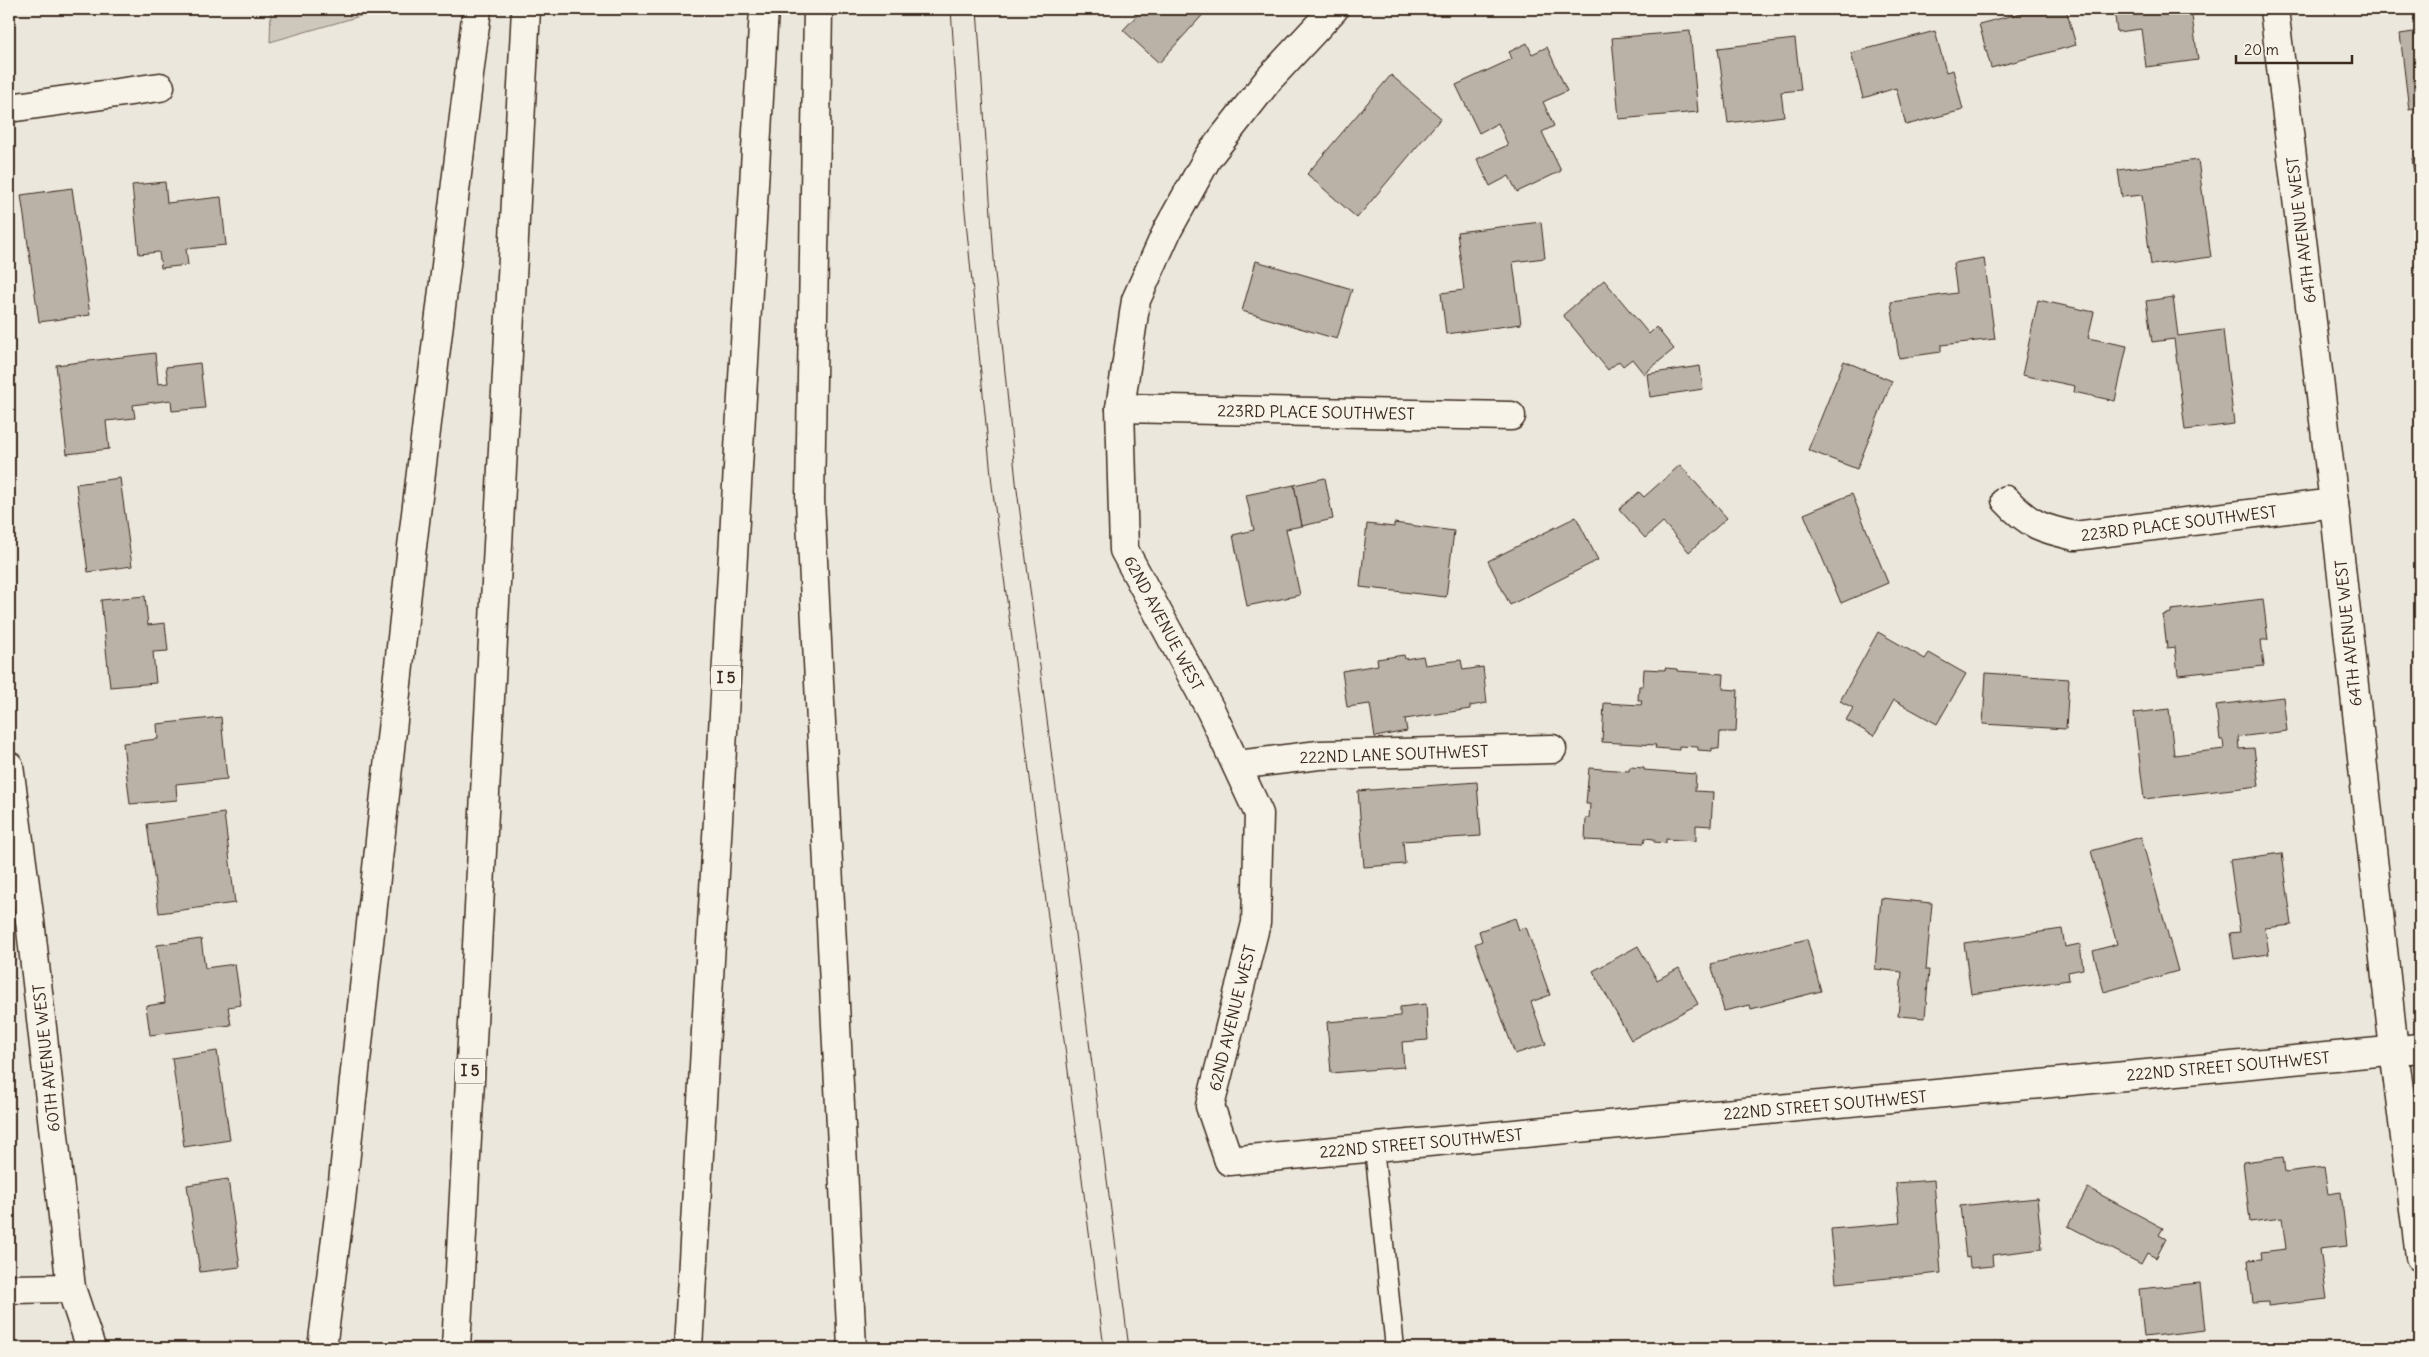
<svg xmlns="http://www.w3.org/2000/svg" width="2429" height="1357" viewBox="0 0 2429 1357" font-family="Delius,sans-serif">
  <rect width="100%" height="100%" fill="#ece7dc"/>
  <filter id="ink" filterUnits="userSpaceOnUse"><feTurbulence type="fractalNoise" baseFrequency=".02" numOctaves="2"/><feDisplacementMap in="SourceGraphic" scale="10" xChannelSelector="R" yChannelSelector="G"/><feConvolveMatrix kernelMatrix="1 2 1 2 8 2 1 2 1" color-interpolation-filters="sRGB"/></filter>
  <g filter="url(#ink)">
    <!-- green -->
    <polygon fill="#cec8bc" stroke="#84796d" points="271,9 374,9 374,12 270,42"/>
    <!-- building -->
    <g fill="#bab2a7" stroke="#3b2a1e">
      <polygon points="1143,9 1208,9 1159,63 1123,30"/>
      <polygon points="2037,9 2066,9 2076,45 1991,68 1979,24"/>
      <polygon points="2114,9 2191,9 2198,60 2146,67 2141,29 2117,32"/>
      <polygon points="2412,9 2420,9 2420,12 2413,13"/>
      <polygon points="1690,31 1698,112 1619,119 1612,38"/>
      <polygon points="1935,31 1946,72 1953,70 1963,110 1906,125 1896,88 1863,98 1851,53"/>
      <polygon points="2420,31 2420,108 2409,110 2400,34"/>
      <polygon points="1795,39 1801,90 1781,92 1784,116 1728,123 1718,48"/>
      <polygon points="1527,43 1532,54 1547,47 1567,91 1543,102 1554,126 1542,132 1561,171 1517,192 1509,176 1490,186 1477,159 1508,145 1498,123 1479,133 1456,85 1512,59 1509,52"/>
      <polygon points="1391,75 1441,118 1357,218 1307,174"/>
      <polygon points="2420,157 2420,221 2412,158"/>
      <polygon points="2198,160 2211,257 2151,265 2142,195 2122,197 2118,170"/>
      <polygon points="165,182 167,203 221,197 226,245 186,249 188,265 161,268 159,252 139,254 132,185"/>
      <polygon points="72,188 90,315 39,322 21,195"/>
      <polygon points="1541,222 1545,258 1513,262 1521,324 1446,334 1441,293 1464,290 1457,232"/>
      <polygon points="1984,258 1995,339 1941,345 1941,352 1899,358 1891,302 1957,293 1953,263"/>
      <polygon points="1256,261 1352,289 1337,339 1242,311"/>
      <polygon points="1604,280 1649,334 1656,327 1674,349 1644,374 1632,359 1623,366 1619,361 1608,370 1563,315"/>
      <polygon points="2173,297 2178,336 2223,330 2234,424 2185,430 2174,339 2152,342 2146,301"/>
      <polygon points="2038,300 2094,312 2088,338 2127,346 2115,401 2074,392 2075,386 2022,375"/>
      <polygon points="155,353 158,384 168,383 166,367 200,363 205,408 172,411 171,400 133,405 135,418 106,421 109,449 67,454 56,365"/>
      <polygon points="1844,361 1892,381 1857,469 1808,450"/>
      <polygon points="1700,366 1703,389 1650,397 1647,374"/>
      <polygon points="1680,465 1727,518 1689,552 1663,522 1645,538 1619,509 1639,492 1644,497"/>
      <polygon points="120,478 132,566 88,572 76,484"/>
      <polygon points="1325,478 1333,519 1302,526 1294,485"/>
      <polygon points="1294,485 1302,526 1286,529 1300,595 1247,606 1233,535 1254,530 1246,495"/>
      <polygon points="1852,494 1888,583 1841,603 1804,514"/>
      <polygon points="1576,517 1598,560 1510,605 1488,561"/>
      <polygon points="1394,523 1454,531 1446,597 1360,587 1367,524 1394,527"/>
      <polygon points="145,596 148,625 165,623 168,651 153,652 156,683 110,687 101,600"/>
      <polygon points="2263,599 2268,640 2261,640 2264,666 2178,675 2175,647 2167,648 2163,615 2171,613 2171,610"/>
      <polygon points="1878,632 1925,659 1929,653 1966,674 1937,724 1894,700 1874,736 1846,720 1853,708 1840,701"/>
      <polygon points="1404,655 1405,659 1423,656 1425,665 1461,660 1463,670 1483,667 1487,703 1470,706 1470,709 1405,719 1407,731 1375,737 1370,704 1347,707 1342,671 1378,665 1377,659"/>
      <polygon points="1665,668 1677,669 1677,671 1724,674 1723,689 1738,690 1736,732 1720,732 1719,749 1712,748 1712,751 1698,750 1698,747 1679,746 1679,750 1655,748 1656,745 1602,742 1604,703 1641,705 1642,700 1638,700 1639,686 1643,686 1644,669 1665,670"/>
      <polygon points="1986,673 2069,679 2066,729 1983,724"/>
      <polygon points="2283,697 2287,731 2238,737 2239,749 2254,748 2259,786 2144,799 2134,713 2169,709 2174,755 2224,749 2223,740 2220,740 2216,705"/>
      <polygon points="221,717 227,779 176,784 177,800 130,804 123,743 158,739 157,724"/>
      <polygon points="1630,767 1644,768 1644,770 1696,774 1695,791 1713,792 1711,826 1696,825 1696,841 1666,839 1666,843 1654,842 1654,839 1645,838 1644,843 1585,840 1586,818 1589,818 1590,804 1586,804 1589,768 1629,771"/>
      <polygon points="1477,782 1481,836 1403,841 1405,864 1364,867 1358,791"/>
      <polygon points="224,813 235,903 159,913 147,824"/>
      <polygon points="2141,837 2178,971 2104,992 2093,951 2117,944 2091,851"/>
      <polygon points="2282,853 2292,925 2265,928 2269,954 2234,959 2230,933 2240,932 2230,860"/>
      <polygon points="1881,898 1932,903 1926,970 1929,970 1925,1018 1898,1016 1902,972 1875,969"/>
      <polygon points="1515,918 1519,930 1526,927 1550,995 1531,1002 1546,1044 1515,1054 1475,944 1482,941 1479,931"/>
      <polygon points="2062,929 2065,947 2080,944 2083,969 2068,972 2069,980 1971,994 1964,943"/>
      <polygon points="201,939 205,968 235,964 241,1005 228,1007 231,1025 150,1035 146,1006 165,1003 157,945"/>
      <polygon points="1807,939 1821,991 1751,1009 1750,1005 1724,1011 1711,964"/>
      <polygon points="1638,946 1657,980 1679,968 1698,1004 1631,1040 1593,971"/>
      <polygon points="1426,1004 1428,1040 1402,1042 1404,1067 1331,1073 1327,1022 1400,1016 1400,1007"/>
      <polygon points="217,1051 230,1140 184,1147 172,1058"/>
      <polygon points="2283,1157 2285,1172 2324,1167 2328,1194 2341,1192 2347,1246 2320,1249 2327,1299 2268,1306 2268,1302 2253,1303 2248,1260 2262,1259 2261,1252 2286,1249 2282,1218 2250,1222 2243,1162"/>
      <polygon points="228,1179 240,1267 200,1272 187,1185"/>
      <polygon points="1934,1180 1941,1273 1836,1283 1831,1229 1900,1223 1896,1183"/>
      <polygon points="2088,1188 2163,1228 2159,1235 2166,1239 2156,1258 2147,1253 2141,1264 2068,1226"/>
      <polygon points="2037,1198 2042,1249 1992,1255 1993,1266 1970,1268 1969,1257 1966,1258 1960,1206"/>
      <polygon points="2200,1283 2205,1330 2144,1337 2139,1289"/>
    </g>
    <g fill="none" stroke-linecap="round" stroke-linejoin="round">
      <defs>
        <polyline id="service" points="1374,1148 1395,1348"/>
        <g id="minor">
          <polyline points="1334,9 1269,79 1208,157 1168,229 1136,300 1120,408 1124,550 1211,711 1259,814 1256,923 1210,1106 1229,1161 2420,1048"/>
          <polyline points="2274,9 2334,503 2394,1050 2420,1257"/>
          <polyline points="9,108 160,87"/>
          <polyline points="1120,408 1511,416"/>
          <path d="M2006 500C2029 525 2043 529 2075 536L2334 503"/>
          <polyline points="1237,765 1319,755 1552,749"/>
          <polyline points="9,766 31,929 71,1288 91,1348"/>
          <polyline points="9,1289 71,1288"/>
        </g>
        <g id="motorway">
          <polyline points="818,9 810,500 852,1348"/>
          <polyline points="322,1348 341,1200 411,555 477,9"/>
          <polyline points="456,1348 526,9"/>
          <polyline points="688,1348 764,9"/>
        </g>
      </defs>
      <!-- service casing -->
      <use href="#service" stroke="#3b2a1e" stroke-width="21"/>
      <!-- minor casing -->
      <use href="#minor" stroke="#3b2a1e" stroke-width="31"/>
      <!-- motorway casing -->
      <use href="#motorway" stroke="#3b2a1e" stroke-width="31"/>
      <!-- service -->
      <use href="#service" stroke="#f7f3e8" stroke-width="18"/>
      <!-- minor -->
      <use href="#minor" stroke="#f7f3e8" stroke-width="28"/>
      <!-- motorway -->
      <use href="#motorway" stroke="#f7f3e8" stroke-width="28"/>
      <!-- tram -->
      <g stroke="#3b2a1e" stroke-width="1">
        <polyline points="951,9 964,201 992,485 1104,1348"/>
        <polyline points="977,9 995,273 1016,482 1129,1348"/>
      </g>
    </g>
  </g>
  <g text-anchor="middle" stroke-width="5" stroke-linejoin="round" paint-order="stroke">
    <!-- shield labels -->
    <g fill="#f7f3e8" stroke="#73665b" stroke-width="1">
      <rect x="711" y="665.5" width="30" height="25" rx="4"/>
      <rect x="455" y="1058.5" width="30" height="25" rx="4"/>
    </g>
    <g font-size="15" font-weight="bold" fill="#3b2a1e">
      <text x="726" y="683">I 5</text>
      <text x="470" y="1076">I 5</text>
    </g>
    <!-- street labels -->
    <g font-size="16" fill="#3b2a1e" stroke="#f7f3e8">
      <text transform="translate(2301 230) rotate(-97)" y="6">64TH AVENUE WEST</text>
      <text transform="translate(1316 412) rotate(1)" y="6">223RD PLACE SOUTHWEST</text>
      <text transform="translate(2179 523) rotate(-7)" y="6">223RD PLACE SOUTHWEST</text>
      <text transform="translate(1164 623) rotate(62)" y="6">62ND AVENUE WEST</text>
      <text transform="translate(2348 633) rotate(-96)" y="6">64TH AVENUE WEST</text>
      <text transform="translate(1394 754) rotate(-2)" y="6">222ND LANE SOUTHWEST</text>
      <text transform="translate(1232 1018) rotate(-76)" y="6">62ND AVENUE WEST</text>
      <text transform="translate(46 1058) rotate(-96)" y="6">60TH AVENUE WEST</text>
      <text transform="translate(2228 1066) rotate(-5)" y="6">222ND STREET SOUTHWEST</text>
      <text transform="translate(1825 1105) rotate(-5)" y="6">222ND STREET SOUTHWEST</text>
      <text transform="translate(1421 1143) rotate(-5)" y="6">222ND STREET SOUTHWEST</text>
    </g>
  </g>
  <!-- margin -->
  <rect width="2429" height="1357" fill="none" stroke="#f7f3e8" stroke-width="30"/>
  <rect x="15" y="15" width="2399" height="1327" fill="none" stroke="#3b2a1e" stroke-width="2" filter="url(#ink)"/>
  <!-- scale -->
  <path d="M2236 55v8h116v-8" fill="none" stroke="#3b2a1e" stroke-width="2.5"/>
  <text x="2244" y="55" font-size="15" fill="#3b2a1e" stroke="#f7f3e8" stroke-width="4" paint-order="stroke">20 m</text>
</svg>
